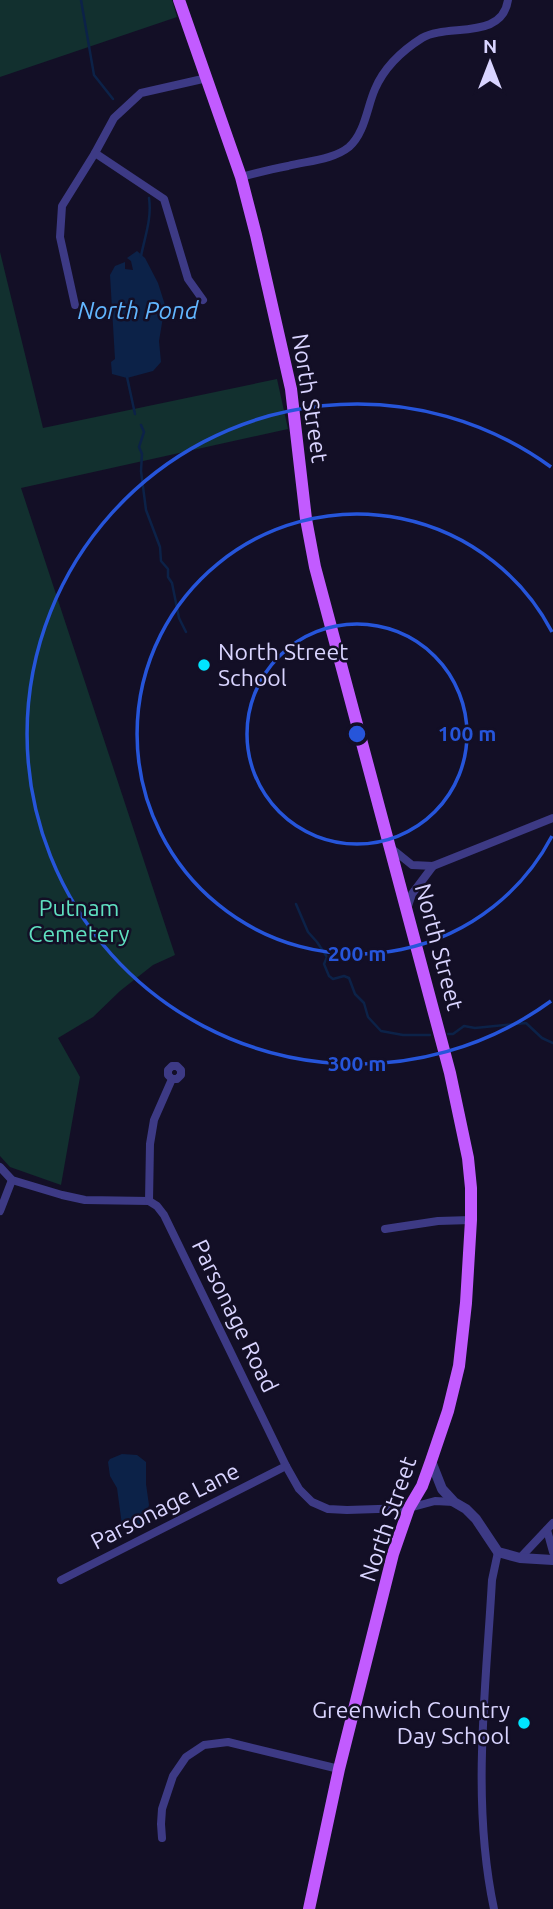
<svg xmlns="http://www.w3.org/2000/svg" width="553" height="1909" viewBox="0 0 553 1909" font-family="Ubuntu,sans-serif">
  <rect width="100%" height="100%" fill="#130f26"/>
  <!-- green -->
  <g fill="#12302f">
    <polygon points="0,0 172,0 177,17 0,77"/>
    <polygon points="0,252 43,428 277,379 288,429 21,488 175,955 153,965 120,991 93,1017 58,1038 80,1077 61,1185 10,1167 0,1156"/>
  </g>
  <!-- water -->
  <g fill="#0c2248">
    <polygon points="137,251 145,258 158,283 165,305 159,341 161,362 153,371 127,378 112,374 111,362 115,359 110,275 115,266 125,262 125,269 133,270 131,261 127,258"/>
    <polygon points="122,1454 137,1455 146,1462 146,1484 149,1505 146,1515 146,1524 143,1527 125,1528 122,1525 117,1488 110,1476 108,1462 110,1459"/>
  </g>
  <g fill="none" stroke-linecap="round" stroke-linejoin="round">
    <!-- stream -->
    <g stroke="#0c2248" stroke-width="2.5">
      <polyline points="81,0 94,75 113,99"/>
      <path d="M141 256C145 236 152 218 149 198"/>
      <polyline points="127,377 135,414"/>
      <polyline points="141,425 144,432 139,447 142,454 141,471 146,510 160,547 161,561 168,569 168,577 172,583 179,618 186,632"/>
      <polyline points="296,904 308,932 317,942 327,957 324,964 329,976 333,979 344,976 349,978 355,994 364,1003 368,1017 381,1031 403,1035 430,1035"/>
      <polyline points="448,1034 453,1034 464,1026 475,1028 526,1023 542,1038 553,1043"/>
    </g>
    <!-- minor -->
    <g stroke="#3d3a85" stroke-width="8">
      <polyline points="95,153 164,199 188,279 203,300"/>
      <path d="M241 177C256 173 272 169 288 166 307 161 333 160 349 147 365 133 367 107 375 89 384 68 403 50 422 38 447 23 502 41 508 0"/>
      <polyline points="75,305 60,237 62,206 95,153 114,118 141,93 207,78"/>
      <polyline points="391,848 412,865 433,866 553,818"/>
      <polyline points="407,909 412,894 433,866"/>
      <polyline points="0,1167 12,1180 62,1195 85,1200 149,1201 157,1206 164,1215 286,1466 299,1489 312,1502 328,1509 347,1510 409,1508 435,1501 454,1502"/>
      <polyline points="149,1201 150,1144 154,1120 172,1079 177,1079 181,1075 181,1070 177,1066 172,1066 168,1070 168,1075 172,1079"/>
      <polyline points="0,1211 12,1180"/>
      <polyline points="385,1229 438,1221 471,1220"/>
      <polyline points="547,1530 553,1552"/>
      <polyline points="520,1558 553,1523"/>
      <polyline points="61,1580 286,1466"/>
      <polyline points="162,1838 161,1824 162,1809 173,1776 186,1757 204,1745 228,1742 339,1769"/>
      <path d="M494 1909C471 1801 486 1689 492 1580L498 1552"/>
    </g>
    <!-- tertiary -->
    <polyline stroke="#3d3a85" stroke-width="10" points="431,1461 442,1489 454,1502 466,1509 476,1519 498,1552 520,1558 553,1560"/>
    <!-- primary -->
    <polyline stroke="#c25bff" stroke-width="12" points="179,0 241,177 256,235 291,389 306,519 315,567 450,1073 468,1158 471,1188 471,1220 466,1303 459,1366 448,1411 431,1461 422,1486 409,1508 393,1554 339,1769 309,1909"/>
  </g>
  <!-- distance rings -->
  <g fill="none" stroke="#2655da" stroke-width="3.5">
    <circle cx="357" cy="734" r="110"/>
    <path d="M552 836A220 220 0 1 1 552 632"/>
    <path d="M551 1001A330 330 0 1 1 551 467"/>
  </g>
  <!-- markers -->
  <g fill="#00e5ff" stroke="#130f26" stroke-width="2.5">
    <circle cx="204" cy="665" r="7"/>
    <circle cx="524" cy="1723" r="7"/>
  </g>
  <g text-anchor="middle" stroke-width="5" stroke-linejoin="round" paint-order="stroke">
    <!-- street labels -->
    <g font-size="23" fill="#d9d4ff" stroke="#130f26">
      <text transform="translate(310 398) rotate(81)" y="8">North Street</text>
      <text transform="translate(439 947) rotate(75)" y="8">North Street</text>
      <text transform="translate(235 1316) rotate(64)" y="8">Parsonage Road</text>
      <text transform="translate(165 1506) rotate(-27)" y="8">Parsonage Lane</text>
      <text transform="translate(388 1519) rotate(-71)" y="8">North Street</text>
    </g>
    <!-- poi labels -->
    <g font-size="23" fill="#d9d4ff" stroke="#130f26" text-anchor="start">
      <text x="218" y="660">North Street<tspan x="218" dy="26">School</tspan></text>
      <text x="510" y="1718" text-anchor="end">Greenwich Country<tspan x="510" dy="26">Day School</tspan></text>
    </g>
    <!-- park labels -->
    <g font-size="23" fill="#5fe0c0" stroke="#130f26">
      <text x="79" y="916">Putnam<tspan x="79" dy="26">Cemetery</tspan></text>
    </g>
    <!-- water labels -->
    <g font-size="24" font-style="italic" fill="#62b6ff" stroke="#130f26">
      <text x="138" y="319">North Pond</text>
    </g>
  </g>
  <circle cx="357" cy="734" r="10" fill="#2655da" stroke="#130f26" stroke-width="3.5"/>
  <g font-size="21" text-anchor="middle" font-weight="bold" fill="#2655da" stroke="#130f26" stroke-width="5" stroke-linejoin="round" paint-order="stroke">
    <text x="467" y="741">100 m</text>
    <text x="357" y="961">200 m</text>
    <text x="357" y="1071">300 m</text>
  </g>
  <!-- north arrow -->
  <g transform="translate(490 63)" stroke="#130f26" stroke-width="5" paint-order="stroke">
  <path d="M0-5L12 26L0 18L-12 26Z" fill="#d9d4ff"/>
  <text y="-10" font-size="19" font-weight="bold" text-anchor="middle" fill="#d9d4ff">N</text>
  </g>
</svg>
